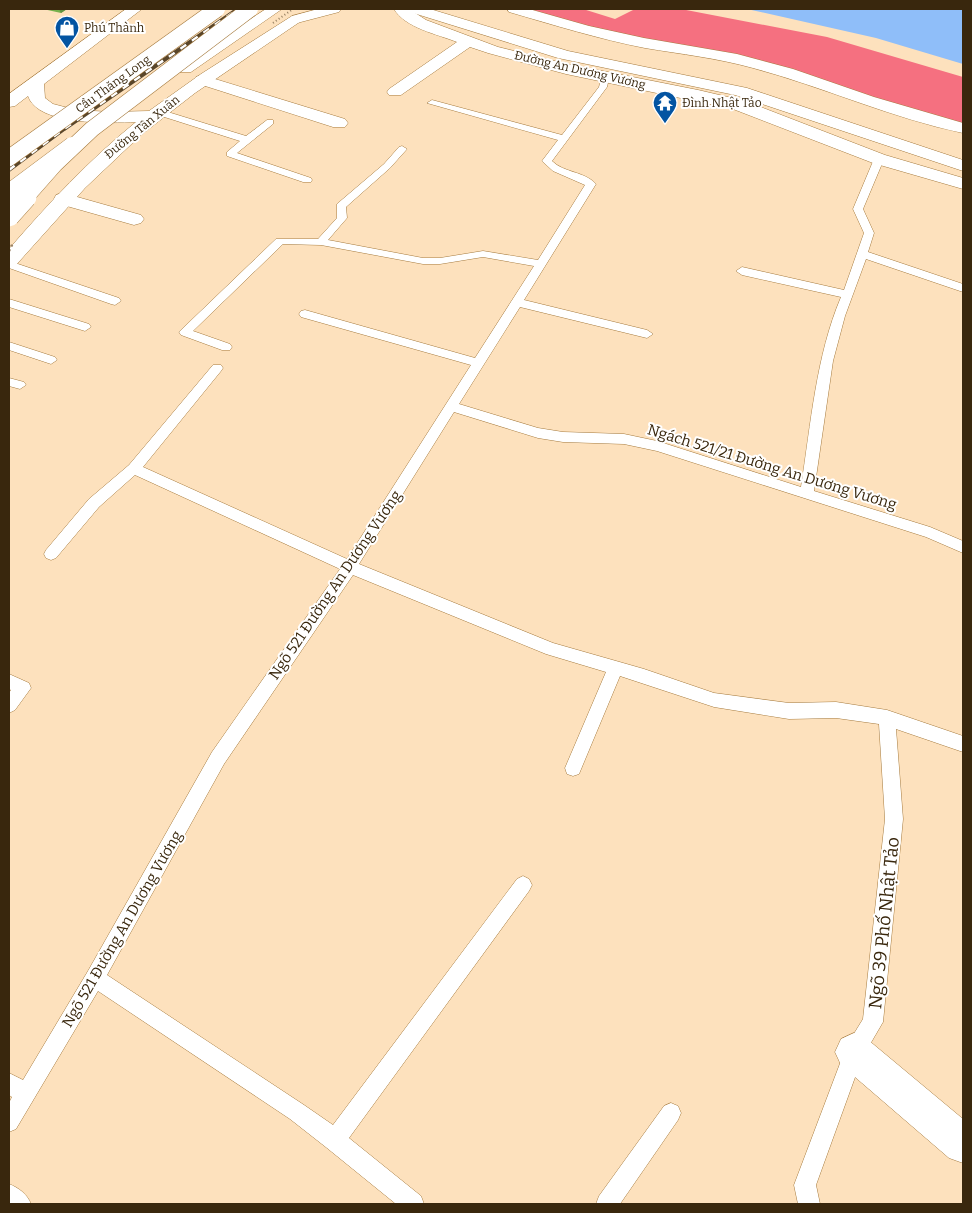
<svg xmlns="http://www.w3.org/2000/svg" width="972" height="1213" viewBox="0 0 972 1213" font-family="Bitter,serif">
  <rect width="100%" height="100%" fill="#fde1bd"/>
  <!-- forest -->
  <polygon fill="#f57080" points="515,9 583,9 615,19 635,9 681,9 827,37 963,77 963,128 868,101 783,71"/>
  <!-- water -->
  <polygon fill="#8fbef9" points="747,9 963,9 963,64 876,38"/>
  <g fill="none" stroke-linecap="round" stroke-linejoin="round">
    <defs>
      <g id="service">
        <path d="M605 75 609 78 607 87 552 161C564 173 584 171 596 184L524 300 647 330 653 334 647 338 520 307 459 404 538 428 563 432 624 434 657 441 801 487C811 423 816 356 841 297L742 275 736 271 742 267 844 290 864 233 853 209 874 159 879 156 882 157 884 159 863 209 874 233 868 252 963 284V292L866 259 845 316 833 361 814 491 930 527 963 541V553L926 537 657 451 624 444 563 442 538 438 454 412 359 564 553 643 644 669 714 693 789 703 836 702 887 710 963 736V752L896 729 903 819 883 1022 862 1058 816 1185 820 1204H798L794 1185 847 1045 863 1019 885 819 879 724 836 718 789 719 714 707 620 676 579 774 573 776 567 774 565 768 606 672 546 654 353 575 224 764 107 975 304 1105 333 1125 517 879 523 876 529 879 532 885 529 891 349 1138 421 1196 424 1204H396L327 1148 290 1119 98 991 16 1129 9 1132V1103L12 1097 9 1095V1073L23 1080 88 971 212 752 340 569 135 475 99 507 56 558 51 560 46 558 44 554 46 550 89 499 129 465 213 365H221L223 368 221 371 143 467 347 559 471 365 301 317 299 314 301 311 305 310 475 358 534 266 483 257 440 264H423L321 245 283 244 193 331 230 344 232 347 230 350H222L181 335 179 332 276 239H318L337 218V204L384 164 399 147 402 146 407 149 390 168 346 207 347 218 328 240 423 258H440L483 251 538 260 585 185 553 171 542 161 558 140 427 103 432 100 562 135 599 87 602 76Z"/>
        <polygon points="158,109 246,136 267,120 273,120 273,124 237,153 311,178 312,180 311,182 303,182 227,156 227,152 240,141 155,114 153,112"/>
        <polygon points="9,261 119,298 121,301 115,305 111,304 9,268"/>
        <polygon points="9,299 89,324 91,327 85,331 9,307"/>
        <polygon points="9,342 55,357 57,360 51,364 9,350"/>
        <polygon points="9,378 24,382 26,385 20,389 9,386"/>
        <polygon points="9,674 29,683 31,688 15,710 9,713 9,693 11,690 9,689"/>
        <polygon points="671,1103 678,1106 681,1113 678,1120 620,1204 596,1204 599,1196 664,1106"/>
        <path d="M9 1184C19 1188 27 1194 31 1204H9Z"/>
      </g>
      <g id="minor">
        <path d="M394 9H409L426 20 498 47 567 64 698 90 745 101 885 155 963 178V189L873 163 733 109 566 74 488 53 470 47 401 95H389L387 92 389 89 457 42C437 34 405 28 394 9Z"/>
        <polygon points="202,75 345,119 348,123 345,127 333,127 196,83 194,80 196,77"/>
        <polygon points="63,193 141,215 144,219 141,223 134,225 56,203 54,199 56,195"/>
        <polygon points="854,1033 867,1039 963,1119 963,1163 949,1158 841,1065 835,1052 841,1039"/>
      </g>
      <path id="tertiary" d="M507 9H529L589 26 644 38 737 54 793 69 874 97 963 123V133C891 118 824 87 753 68 717 58 681 54 645 48 599 39 554 25 509 12Z"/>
      <g id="secondary">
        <path d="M126 9H142L44 84 45 98 53 104 76 110 111 112 149 111 201 74 292 16H302L304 19 195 93 141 135 85 188 16 265 9 267V249C48 204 89 160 136 122 110 123 38 126 28 96L15 106 9 107V94Z"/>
        <polygon points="266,9 282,9 191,72 179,72 177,69 179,66"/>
      </g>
      <g id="primary">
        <polygon points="318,9 341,9 339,12 297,23 292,22 290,19 292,16"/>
        <polygon points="408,9 430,9 568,51 747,88 963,160 963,171 735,95 558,58 410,12"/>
      </g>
    </defs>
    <!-- service casing -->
    <use href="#service" stroke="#a67b3e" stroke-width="1"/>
    <!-- minor casing -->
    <use href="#minor" stroke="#a67b3e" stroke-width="1"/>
    <!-- tertiary casing -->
    <use href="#tertiary" stroke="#a67b3e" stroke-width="1"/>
    <!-- secondary casing -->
    <use href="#secondary" stroke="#a67b3e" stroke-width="1"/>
    <!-- primary casing -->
    <use href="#primary" stroke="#a67b3e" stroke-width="1"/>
    <!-- service -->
    <use href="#service" fill="#fff" fill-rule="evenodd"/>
    <!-- minor -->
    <use href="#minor" fill="#fff" fill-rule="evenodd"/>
    <!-- tertiary -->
    <use href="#tertiary" fill="#fff" fill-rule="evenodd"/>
    <!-- secondary -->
    <use href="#secondary" fill="#fff" fill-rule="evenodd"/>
    <!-- primary -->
    <use href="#primary" fill="#fff" fill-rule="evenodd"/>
    <defs>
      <polyline id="rail" points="9,170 64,129 238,9"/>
    </defs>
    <!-- rail casing -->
    <use href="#rail" stroke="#5a462a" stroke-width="4"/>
    <!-- rail -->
    <use href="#rail" stroke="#fff" stroke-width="2.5" stroke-dasharray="7" stroke-linecap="butt"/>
    <defs>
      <g id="secondary-bridge">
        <polyline points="9,158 217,9"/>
        <polyline points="9,192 72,145"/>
      </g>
      <polyline id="trunk-bridge-far1" points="25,198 55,164 92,129 250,9"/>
      <polyline id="trunk-bridge" points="9,216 26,197"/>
    </defs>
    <!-- secondary-bridge casing -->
    <use href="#secondary-bridge" stroke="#a67b3e" stroke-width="17" stroke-linecap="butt"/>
    <!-- trunk-bridge-far1 casing -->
    <use href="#trunk-bridge-far1" stroke="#a67b3e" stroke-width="17" stroke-linecap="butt"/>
    <!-- trunk-bridge casing -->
    <use href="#trunk-bridge" stroke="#a67b3e" stroke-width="22" stroke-linecap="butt"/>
    <!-- path-bridge-far1 -->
    <polyline stroke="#998264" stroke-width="2" stroke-dasharray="1 2.5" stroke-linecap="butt" points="273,23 293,9"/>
    <!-- path-bridge -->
    <polyline stroke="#998264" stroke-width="2.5" stroke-dasharray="2 3" stroke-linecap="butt" points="9,251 13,243"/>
    <!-- secondary-bridge -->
    <use href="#secondary-bridge" stroke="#fff" stroke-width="16"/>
    <!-- trunk-bridge-far1 -->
    <use href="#trunk-bridge-far1" stroke="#fff" stroke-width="16"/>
    <!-- trunk-bridge -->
    <use href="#trunk-bridge" stroke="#fff" stroke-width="21"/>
  </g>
  <!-- wall -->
  <polygon fill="#75b04d" points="43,9 67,9 61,13"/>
  <!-- shaded-wall -->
  <polygon fill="#5f903f" points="59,9 67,9 61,13"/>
  <!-- icons -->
  <defs>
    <symbol id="shop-pin" viewBox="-11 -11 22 30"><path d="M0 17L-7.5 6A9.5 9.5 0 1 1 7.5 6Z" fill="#0354a2" stroke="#fff"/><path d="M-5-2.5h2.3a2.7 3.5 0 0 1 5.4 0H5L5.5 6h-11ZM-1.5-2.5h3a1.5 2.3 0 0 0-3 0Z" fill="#fff"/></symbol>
    <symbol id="temple-pin" viewBox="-11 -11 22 30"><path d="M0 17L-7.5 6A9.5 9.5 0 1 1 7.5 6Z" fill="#0354a2" stroke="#fff"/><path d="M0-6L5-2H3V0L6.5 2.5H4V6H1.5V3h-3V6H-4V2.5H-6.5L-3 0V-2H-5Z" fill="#fff"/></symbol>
  </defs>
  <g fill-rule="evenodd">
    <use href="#shop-pin" x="53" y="14" width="28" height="38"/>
    <use href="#temple-pin" x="651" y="89" width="28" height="38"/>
  </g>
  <g text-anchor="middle" stroke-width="4" stroke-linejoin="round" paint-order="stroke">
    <!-- far-poi labels -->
    <g font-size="12" fill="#39270d" stroke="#fff" text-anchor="start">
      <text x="84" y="32">Phú Thành</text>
      <text x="682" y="107">Đình Nhật Tảo</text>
    </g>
    <!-- far-street labels -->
    <g font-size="12" fill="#39270d" stroke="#fff">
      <text transform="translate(580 70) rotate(13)" y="4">Đường An Dương Vương</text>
      <text transform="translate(113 84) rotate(-36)" y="4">Cầu Thăng Long</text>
      <text transform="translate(142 127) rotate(-39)" y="4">Đường Tân Xuân</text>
    </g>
    <!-- street labels -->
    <g font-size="15" fill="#39270d" stroke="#fff">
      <text transform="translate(772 467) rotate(17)" y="5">Ngách 521/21 Đường An Dương Vương</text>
      <text transform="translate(335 585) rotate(-56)" y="5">Ngõ 521 Đường An Dương Vương</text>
      <text transform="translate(122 929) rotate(-60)" y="5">Ngõ 521 Đường An Dương Vương</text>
    </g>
    <!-- near-street labels -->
    <g font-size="18" fill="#39270d" stroke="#fff">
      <text transform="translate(884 923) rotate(-84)" y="6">Ngõ 39 Phố Nhật Tảo</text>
    </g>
  </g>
  <!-- border -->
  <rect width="972" height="1213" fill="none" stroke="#39270d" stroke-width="20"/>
</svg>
